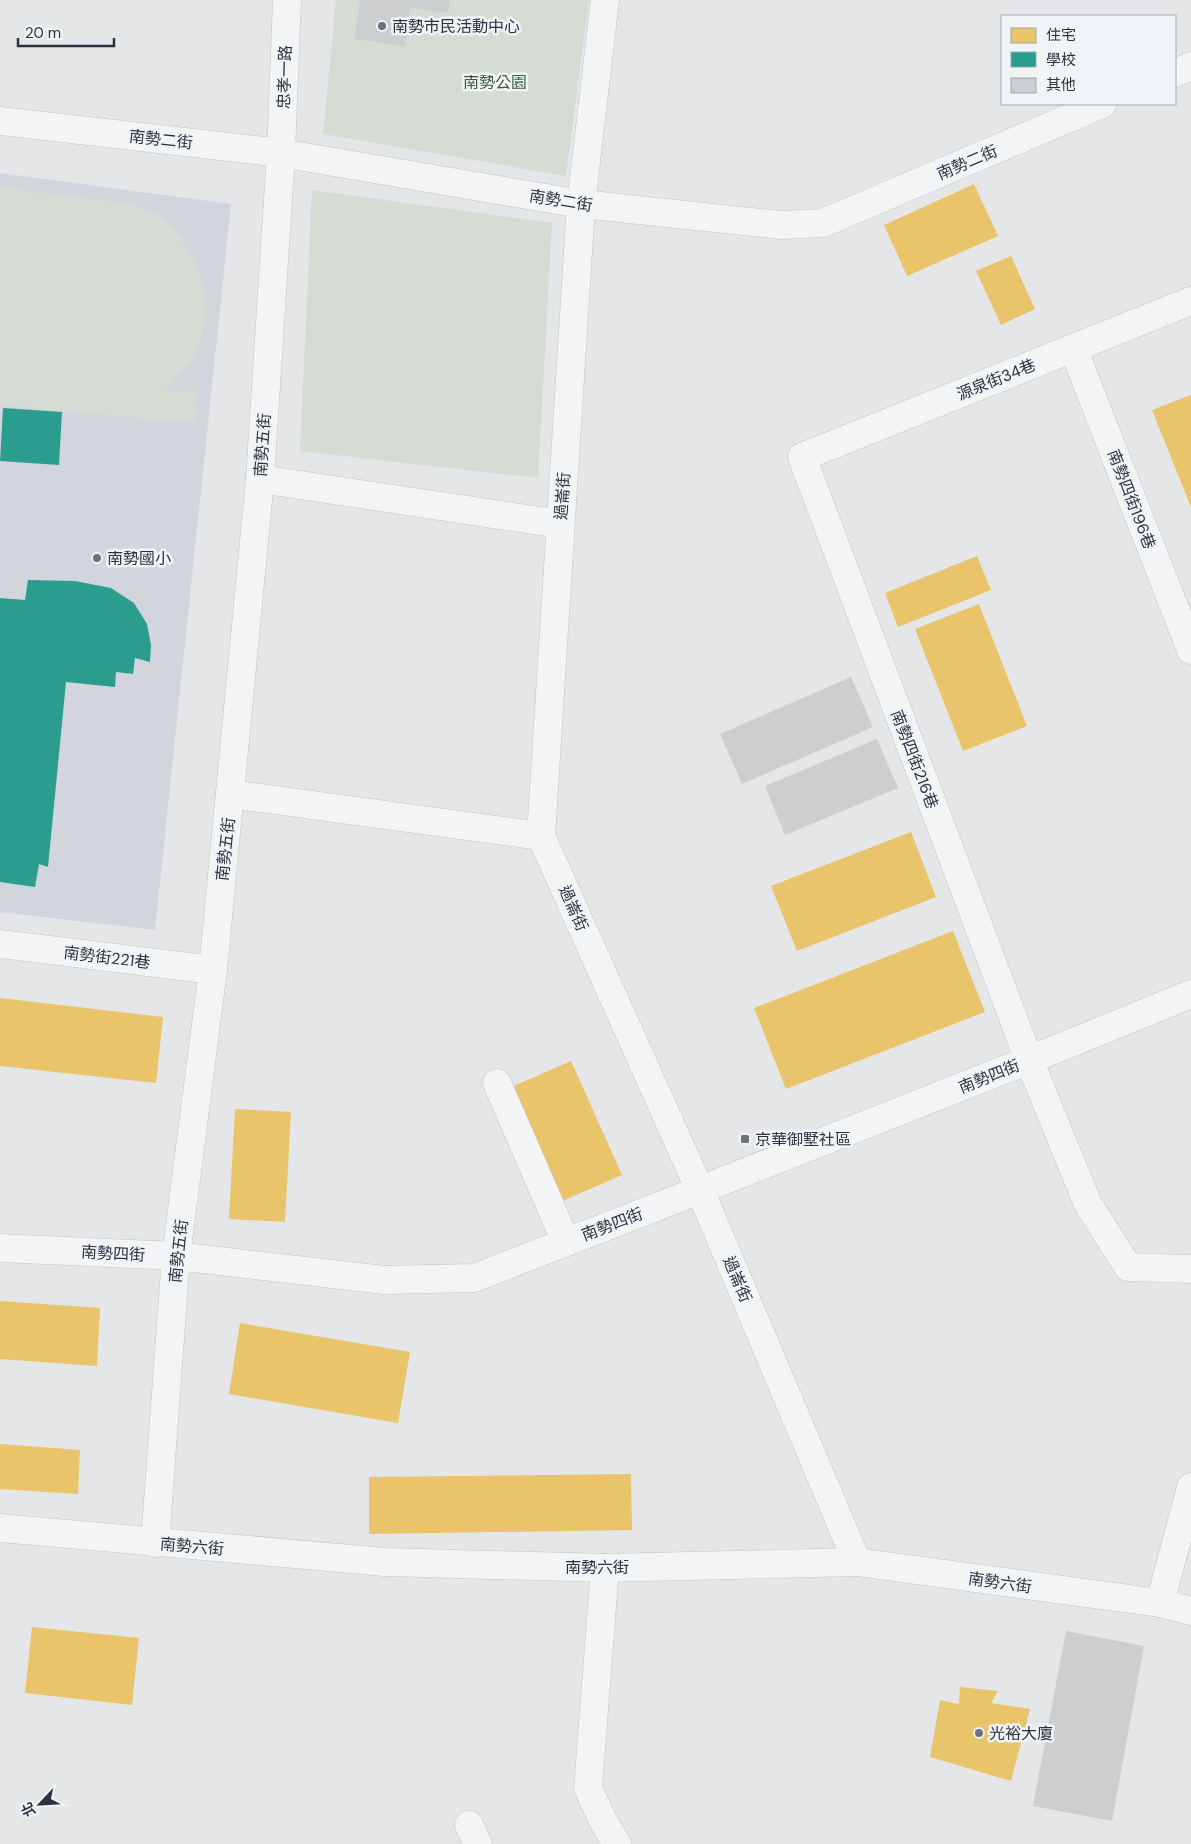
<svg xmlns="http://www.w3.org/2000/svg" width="1191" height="1844" viewBox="0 0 1191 1844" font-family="'DM Sans','Noto Sans TC',sans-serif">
  <rect width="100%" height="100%" fill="#e4e6e8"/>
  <!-- built -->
  <polygon fill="#d2d5db" points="0,173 231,204 155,930 0,912"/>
  <!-- green -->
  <g fill="#d4dcd4">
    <polygon points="336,0 589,0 566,176 323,134"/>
    <polygon points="0,188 133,204 161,216 180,237 196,263 205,292 205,321 198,351 165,391 197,392 194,423 0,405"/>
    <polygon points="312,190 552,223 538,478 300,451"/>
  </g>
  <!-- homes -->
  <g fill="#e9c46a">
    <polygon points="974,184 998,236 907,276 884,225"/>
    <polygon points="1011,256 1035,309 1001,325 976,271"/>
    <polygon points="1191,395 1191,507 1152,410"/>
    <polygon points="977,556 991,590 898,627 885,593"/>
    <polygon points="979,604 1027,726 963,751 915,629"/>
    <polygon points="911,832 936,897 797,951 771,886"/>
    <polygon points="953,931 985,1012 786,1089 754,1008"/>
    <polygon points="0,998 163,1017 156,1083 0,1066"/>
    <polygon points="571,1061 622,1175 558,1203 507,1089"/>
    <polygon points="235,1109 291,1112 285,1222 229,1219"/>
    <polygon points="0,1301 100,1308 97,1366 0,1359"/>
    <polygon points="240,1323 410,1352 398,1423 229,1394"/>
    <polygon points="0,1444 80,1450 78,1494 0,1489"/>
    <polygon points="631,1474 632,1530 369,1534 369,1477"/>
    <polygon points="32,1627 139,1638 132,1705 25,1693"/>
    <polygon points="960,1687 998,1691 991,1703 1030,1709 1011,1781 930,1757 940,1700 959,1704"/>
  </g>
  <!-- schools -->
  <g fill="#2a9d8f">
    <polygon points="3,408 62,412 59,465 0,461"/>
    <polygon points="28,580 75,581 111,588 134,603 147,624 151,645 150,662 135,658 133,674 116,672 115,687 66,682 48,867 39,864 35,887 0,882 0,598 25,600"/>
  </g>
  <!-- building -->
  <g fill="#ccced0">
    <polygon points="360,0 450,0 448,13 410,8 405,46 355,39"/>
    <polygon points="851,677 873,727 742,784 720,734"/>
    <polygon points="877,739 898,788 785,835 765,786"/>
    <polygon points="1066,1631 1144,1646 1112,1821 1033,1806"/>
  </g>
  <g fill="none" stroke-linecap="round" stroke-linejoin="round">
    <defs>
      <g id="minor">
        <polyline points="605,0 581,204 541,836 700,1190 857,1562"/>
        <polyline points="1175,73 1191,66"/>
        <polyline points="0,121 281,153 581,204 781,225 823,223 1102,104"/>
        <polyline points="1191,301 802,457 1029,1060 1088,1204 1128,1267 1191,1269"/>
        <polyline points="1073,348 1191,650"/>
        <polyline points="260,479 560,524"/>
        <polyline points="230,794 541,836"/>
        <polyline points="0,944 213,970"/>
        <polyline points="497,1083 566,1242"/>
        <polyline points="0,1248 176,1256 384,1280 474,1278 700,1190 1029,1060 1191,994"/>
        <polyline points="0,1528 385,1562 605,1568 857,1562 1160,1603 1191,1611"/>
        <polyline points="155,1543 176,1256 213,970 260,479 281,153 287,0"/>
        <polyline points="605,1568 588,1788 602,1819 617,1844"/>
        <polyline points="1160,1603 1191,1487"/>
        <polyline points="469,1825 478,1844"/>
      </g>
    </defs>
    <!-- minor casing -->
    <use href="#minor" stroke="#c2c4c6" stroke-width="29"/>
    <!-- minor -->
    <use href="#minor" stroke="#f2f4f5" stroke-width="28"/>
  </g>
  <!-- markers -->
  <g fill="#6c717b" stroke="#f1f4f7" stroke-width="2">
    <circle cx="382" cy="26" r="5"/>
    <circle cx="97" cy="558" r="5"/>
    <rect x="740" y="1134" width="10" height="10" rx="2.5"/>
    <circle cx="979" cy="1733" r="5"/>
  </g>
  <g text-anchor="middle" stroke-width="5" stroke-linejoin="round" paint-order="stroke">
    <!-- poi labels -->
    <g font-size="16" fill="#2b3241" stroke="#f1f4f7" text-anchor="start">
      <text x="392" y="32">南勢市民活動中心</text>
      <text x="107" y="564">南勢國小</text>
      <text x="755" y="1145">京華御墅社區</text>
      <text x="989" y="1739">光裕大廈</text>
    </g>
    <!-- street labels -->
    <g font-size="16" fill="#2b3241" stroke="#f1f4f7">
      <text transform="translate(284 77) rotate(-88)" y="6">忠孝一路</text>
      <text transform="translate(161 139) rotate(6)" y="6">南勢二街</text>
      <text transform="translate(967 162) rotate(-23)" y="6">南勢二街</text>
      <text transform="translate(561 200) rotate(9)" y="6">南勢二街</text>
      <text transform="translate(996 379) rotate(-22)" y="6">源泉街34巷</text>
      <text transform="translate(262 445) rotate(-86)" y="6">南勢五街</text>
      <text transform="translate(562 496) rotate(-86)" y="6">過崙街</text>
      <text transform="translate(1132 499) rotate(69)" y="6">南勢四街196巷</text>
      <text transform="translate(915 759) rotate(69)" y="6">南勢四街216巷</text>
      <text transform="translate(225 849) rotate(-84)" y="6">南勢五街</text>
      <text transform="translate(574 908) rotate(66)" y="6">過崙街</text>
      <text transform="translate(107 957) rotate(7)" y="6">南勢街221巷</text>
      <text transform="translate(989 1076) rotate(-22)" y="6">南勢四街</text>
      <text transform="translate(612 1224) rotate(-21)" y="6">南勢四街</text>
      <text transform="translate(178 1251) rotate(-84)" y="6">南勢五街</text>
      <text transform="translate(113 1253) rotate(3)" y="6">南勢四街</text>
      <text transform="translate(738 1279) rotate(67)" y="6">過崙街</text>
      <text transform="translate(192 1546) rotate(5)" y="6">南勢六街</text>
      <text x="597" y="1573">南勢六街</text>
      <text transform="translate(1000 1582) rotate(8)" y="6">南勢六街</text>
    </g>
    <!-- park labels -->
    <g font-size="16" fill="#3e5c39" stroke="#f1f4f7">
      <text x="495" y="88">南勢公園</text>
    </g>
  </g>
  <!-- legend -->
  <rect x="1001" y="15" width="175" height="90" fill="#f1f4f7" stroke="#a2a6ae"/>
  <rect x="1011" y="28" width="25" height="15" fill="#e9c46a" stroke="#a2a6ae"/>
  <text x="1046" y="40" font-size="15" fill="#2b3241">住宅</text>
  <rect x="1011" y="52" width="25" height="15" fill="#2a9d8f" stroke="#a2a6ae"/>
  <text x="1046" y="65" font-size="15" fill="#2b3241">學校</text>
  <rect x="1011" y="78" width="25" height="15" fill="#ccced0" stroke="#a2a6ae"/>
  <text x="1046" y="90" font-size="15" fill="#2b3241">其他</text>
  <!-- north arrow -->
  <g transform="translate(40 1804) rotate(245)" stroke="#f1f4f7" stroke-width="4" paint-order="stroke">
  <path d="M0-4L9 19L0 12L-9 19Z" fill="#2b3241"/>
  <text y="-8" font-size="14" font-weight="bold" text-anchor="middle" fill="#2b3241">北</text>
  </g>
  <!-- scale -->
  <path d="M18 38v8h96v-8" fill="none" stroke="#2b3241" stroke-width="2.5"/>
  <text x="25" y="38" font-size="15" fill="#2b3241" stroke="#f1f4f7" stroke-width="4" paint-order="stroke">20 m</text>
</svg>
